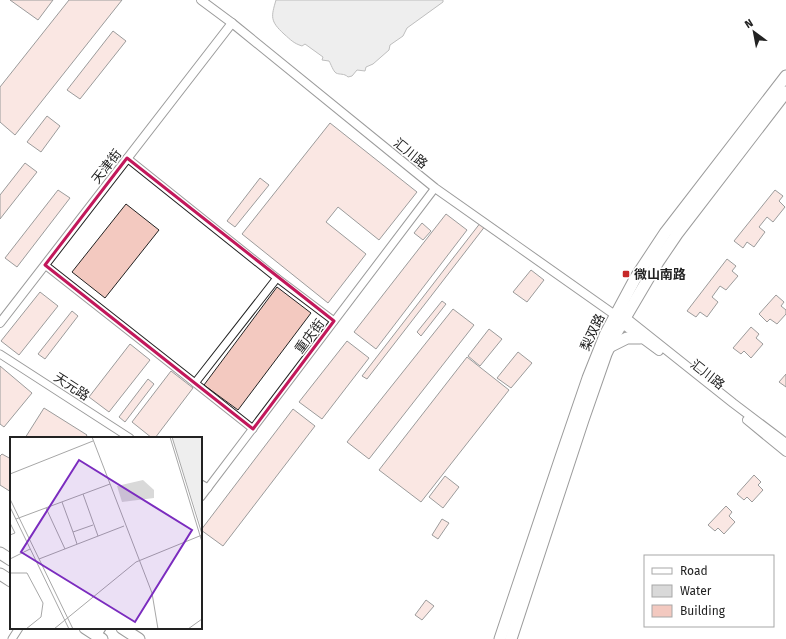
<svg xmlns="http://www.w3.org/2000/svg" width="786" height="639" viewBox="0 0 786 639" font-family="'Fira Sans','Noto Sans SC',sans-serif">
  <rect width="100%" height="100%" fill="#fff"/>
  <!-- water -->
  <path fill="#d9d9d9" stroke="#6f6f6f" d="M276 0H443V2L407 28 403 36 390 45 389 50 373 64 366 67 365 71 357 70 352 76 348 77C344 73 340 75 336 73 333 71 331 64 329 61L322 60 323 57 305 44 302 46C293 43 291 40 284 34 270 21 271 17 276 0Z"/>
  <!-- building -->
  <g fill="#f3c9c0" stroke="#222">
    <polygon points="10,0 53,0 38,20"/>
    <polygon points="69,0 122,0 15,135 0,122 0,87"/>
    <polygon points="113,31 126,41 80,99 67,90"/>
    <polygon points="47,116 60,126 41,152 27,142"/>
    <polygon points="330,123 417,192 379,240 338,207 326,222 366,254 328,303 242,234"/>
    <polygon points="25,163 37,172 0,219 0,195"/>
    <polygon points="260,178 269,185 235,227 227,221"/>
    <polygon points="58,190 70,198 17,267 5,258"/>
    <polygon points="775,190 783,196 779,201 785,207 773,222 767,217 759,227 765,232 754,247 747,242 743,248 734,241"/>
    <polygon points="126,204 159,230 105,298 72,272"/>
    <polygon points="446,214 467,230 376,349 354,332"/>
    <polygon points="481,222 486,225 367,379 362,376"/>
    <polygon points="422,223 431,231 423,240 414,233"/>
    <polygon points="727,259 736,266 732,271 738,276 726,290 720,286 712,297 718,302 707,317 700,312 696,317 687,311"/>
    <polygon points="531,270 544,280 527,302 513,292"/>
    <polygon points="277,287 311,313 238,410 204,385"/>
    <polygon points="40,292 58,306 19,355 1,341"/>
    <polygon points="776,295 784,302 781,306 786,310 786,314 777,324 770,319 767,322 759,314"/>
    <polygon points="442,301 446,304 421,336 417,332"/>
    <polygon points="453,309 474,325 369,459 347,442"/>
    <polygon points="72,311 78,316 45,359 38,354"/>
    <polygon points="751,327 759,334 756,338 763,344 751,358 744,351 741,354 733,348"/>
    <polygon points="489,329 502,339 480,366 468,356"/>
    <polygon points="347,341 369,358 322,419 299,402"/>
    <polygon points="130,344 150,360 109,412 89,397"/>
    <polygon points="518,352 532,363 511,388 497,378"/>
    <polygon points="467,357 509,390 421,502 379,470"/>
    <polygon points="0,366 32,393 4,427 0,424"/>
    <polygon points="171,371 193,388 155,438 152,438 132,422"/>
    <polygon points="786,374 786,387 779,382"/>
    <polygon points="148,379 154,384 125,422 119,417"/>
    <polygon points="44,408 87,435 85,438 25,438"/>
    <polygon points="293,409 315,426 223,546 201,530"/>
    <polygon points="2,454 11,459 11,492 0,485 0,456"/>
    <polygon points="754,475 761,482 758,485 763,490 752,502 747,497 744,500 737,494"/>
    <polygon points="445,476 459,487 443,508 429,497"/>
    <polygon points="726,506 732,512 729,516 735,522 724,534 718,528 715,531 708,525"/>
    <polygon points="442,519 449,523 438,539 432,535"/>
    <polygon points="426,600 434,606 422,620 415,615"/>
  </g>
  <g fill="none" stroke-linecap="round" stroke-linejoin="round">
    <defs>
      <g id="minor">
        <polyline points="127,158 277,278 334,321"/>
        <polyline points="45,265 195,383"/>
        <polyline points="0,354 130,438"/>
        <polyline points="253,429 195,383 277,278"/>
        <polyline points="201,484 208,488"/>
        <polyline points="201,497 435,188"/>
        <polyline points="97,636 102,628"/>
        <polyline points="12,639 19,628"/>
      </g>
      <g id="tertiary">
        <polyline points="201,0 232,23 435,188 615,315 625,317 733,403 786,443"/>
        <polyline points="619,320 621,323 659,351"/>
        <polyline points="0,323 232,23"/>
        <polyline points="747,420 786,452"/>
      </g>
      <g id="primary">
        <polyline points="609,347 627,338 640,338"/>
        <polyline points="0,553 11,560"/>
        <polyline points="0,574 11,581"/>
        <polyline points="85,628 102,639"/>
        <polyline points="122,628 139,639"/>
        <polyline points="500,639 561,457 588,378 606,333 636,277 665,233 786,76"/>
        <polyline points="511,639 583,420 606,354 615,335 658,262 677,234 786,92"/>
      </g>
    </defs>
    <!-- minor casing -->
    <use href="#minor" stroke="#222" stroke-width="9"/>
    <!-- tertiary casing -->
    <use href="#tertiary" stroke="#222" stroke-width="10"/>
    <!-- primary casing -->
    <use href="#primary" stroke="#222" stroke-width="13"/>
    <!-- minor -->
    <use href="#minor" stroke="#fff" stroke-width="7"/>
    <!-- tertiary -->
    <use href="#tertiary" stroke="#fff" stroke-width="8"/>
    <!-- primary -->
    <use href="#primary" stroke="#fff" stroke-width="11"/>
  </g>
  <!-- marked area -->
  <path d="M0 0H786V639H0ZM127 158 334 321 253 429 45 265Z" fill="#fff" fill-opacity=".55" fill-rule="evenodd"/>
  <path fill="none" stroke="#c2185b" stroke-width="3" stroke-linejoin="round" d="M127 158 334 321 253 429 45 265Z"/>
  <!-- markers -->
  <rect fill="#c62828" stroke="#fff" stroke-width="1.5" x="622" y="270" width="8" height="8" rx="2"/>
  <g text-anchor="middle" stroke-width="3" stroke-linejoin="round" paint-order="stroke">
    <!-- street labels -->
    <g font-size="13" fill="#222" stroke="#fff">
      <text transform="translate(411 153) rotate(39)" y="5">汇川路</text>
      <text transform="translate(106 166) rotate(-52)" y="5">天津街</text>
      <text transform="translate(592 332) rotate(-65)" y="5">梨双路</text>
      <text transform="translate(309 336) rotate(-53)" y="5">重庆街</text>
      <text transform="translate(708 374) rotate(38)" y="5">汇川路</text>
      <text transform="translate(72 386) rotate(33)" y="5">天元路</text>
    </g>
    <!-- poi labels -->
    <g font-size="13" font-weight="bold" fill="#222" stroke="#fff" text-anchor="start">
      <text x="634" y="279">微山南路</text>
    </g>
  </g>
  <!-- overview -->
  <g transform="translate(10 437)">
    <rect width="192" height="192" fill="#fff"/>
    <path d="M162 0H192V93Z" fill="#eee"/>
    <path d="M133 43 144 53V61L112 65 107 49Z" fill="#d9d9d9"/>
    <path fill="none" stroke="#a7a7a7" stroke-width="1" d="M82 0 142 156 148 192M160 0 192 105M162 0 192 97M0 37 83 4M73 57 88 99M0 62 63 192M52 65 63 95M0 70 59 192M36 71 55 112M6 82 100 47M0 86 5 96 0 98M67 107 63 95 83 88M0 122 20 112M29 122 114 89M0 136H17L33 166 31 180 16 192M44 192 126 125 192 98M178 192 192 182"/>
    <path fill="#7b2cbf" fill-opacity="0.15" stroke="#7b2cbf" stroke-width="2" d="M69 23 182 93 125 185 11 115Z"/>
    <rect width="192" height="192" fill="none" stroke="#222" stroke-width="2"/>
  </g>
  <!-- legend -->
  <rect x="644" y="555" width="130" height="72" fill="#ffffff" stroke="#a7a7a7"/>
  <rect x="652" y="568" width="20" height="6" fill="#ffffff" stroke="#a7a7a7"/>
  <text x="680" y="575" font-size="12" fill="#222222">Road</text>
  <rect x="652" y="585" width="20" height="12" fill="#d9d9d9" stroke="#a7a7a7"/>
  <text x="680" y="595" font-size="12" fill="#222222">Water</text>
  <rect x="652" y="605" width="20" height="12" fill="#f3c9c0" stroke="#a7a7a7"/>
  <text x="680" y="615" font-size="12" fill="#222222">Building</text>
  <!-- north arrow -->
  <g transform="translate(754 32) rotate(328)" stroke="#ffffff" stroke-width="3" paint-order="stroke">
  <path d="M0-3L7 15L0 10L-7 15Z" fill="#222222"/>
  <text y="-6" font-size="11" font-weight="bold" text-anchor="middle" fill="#222222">N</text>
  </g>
</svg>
